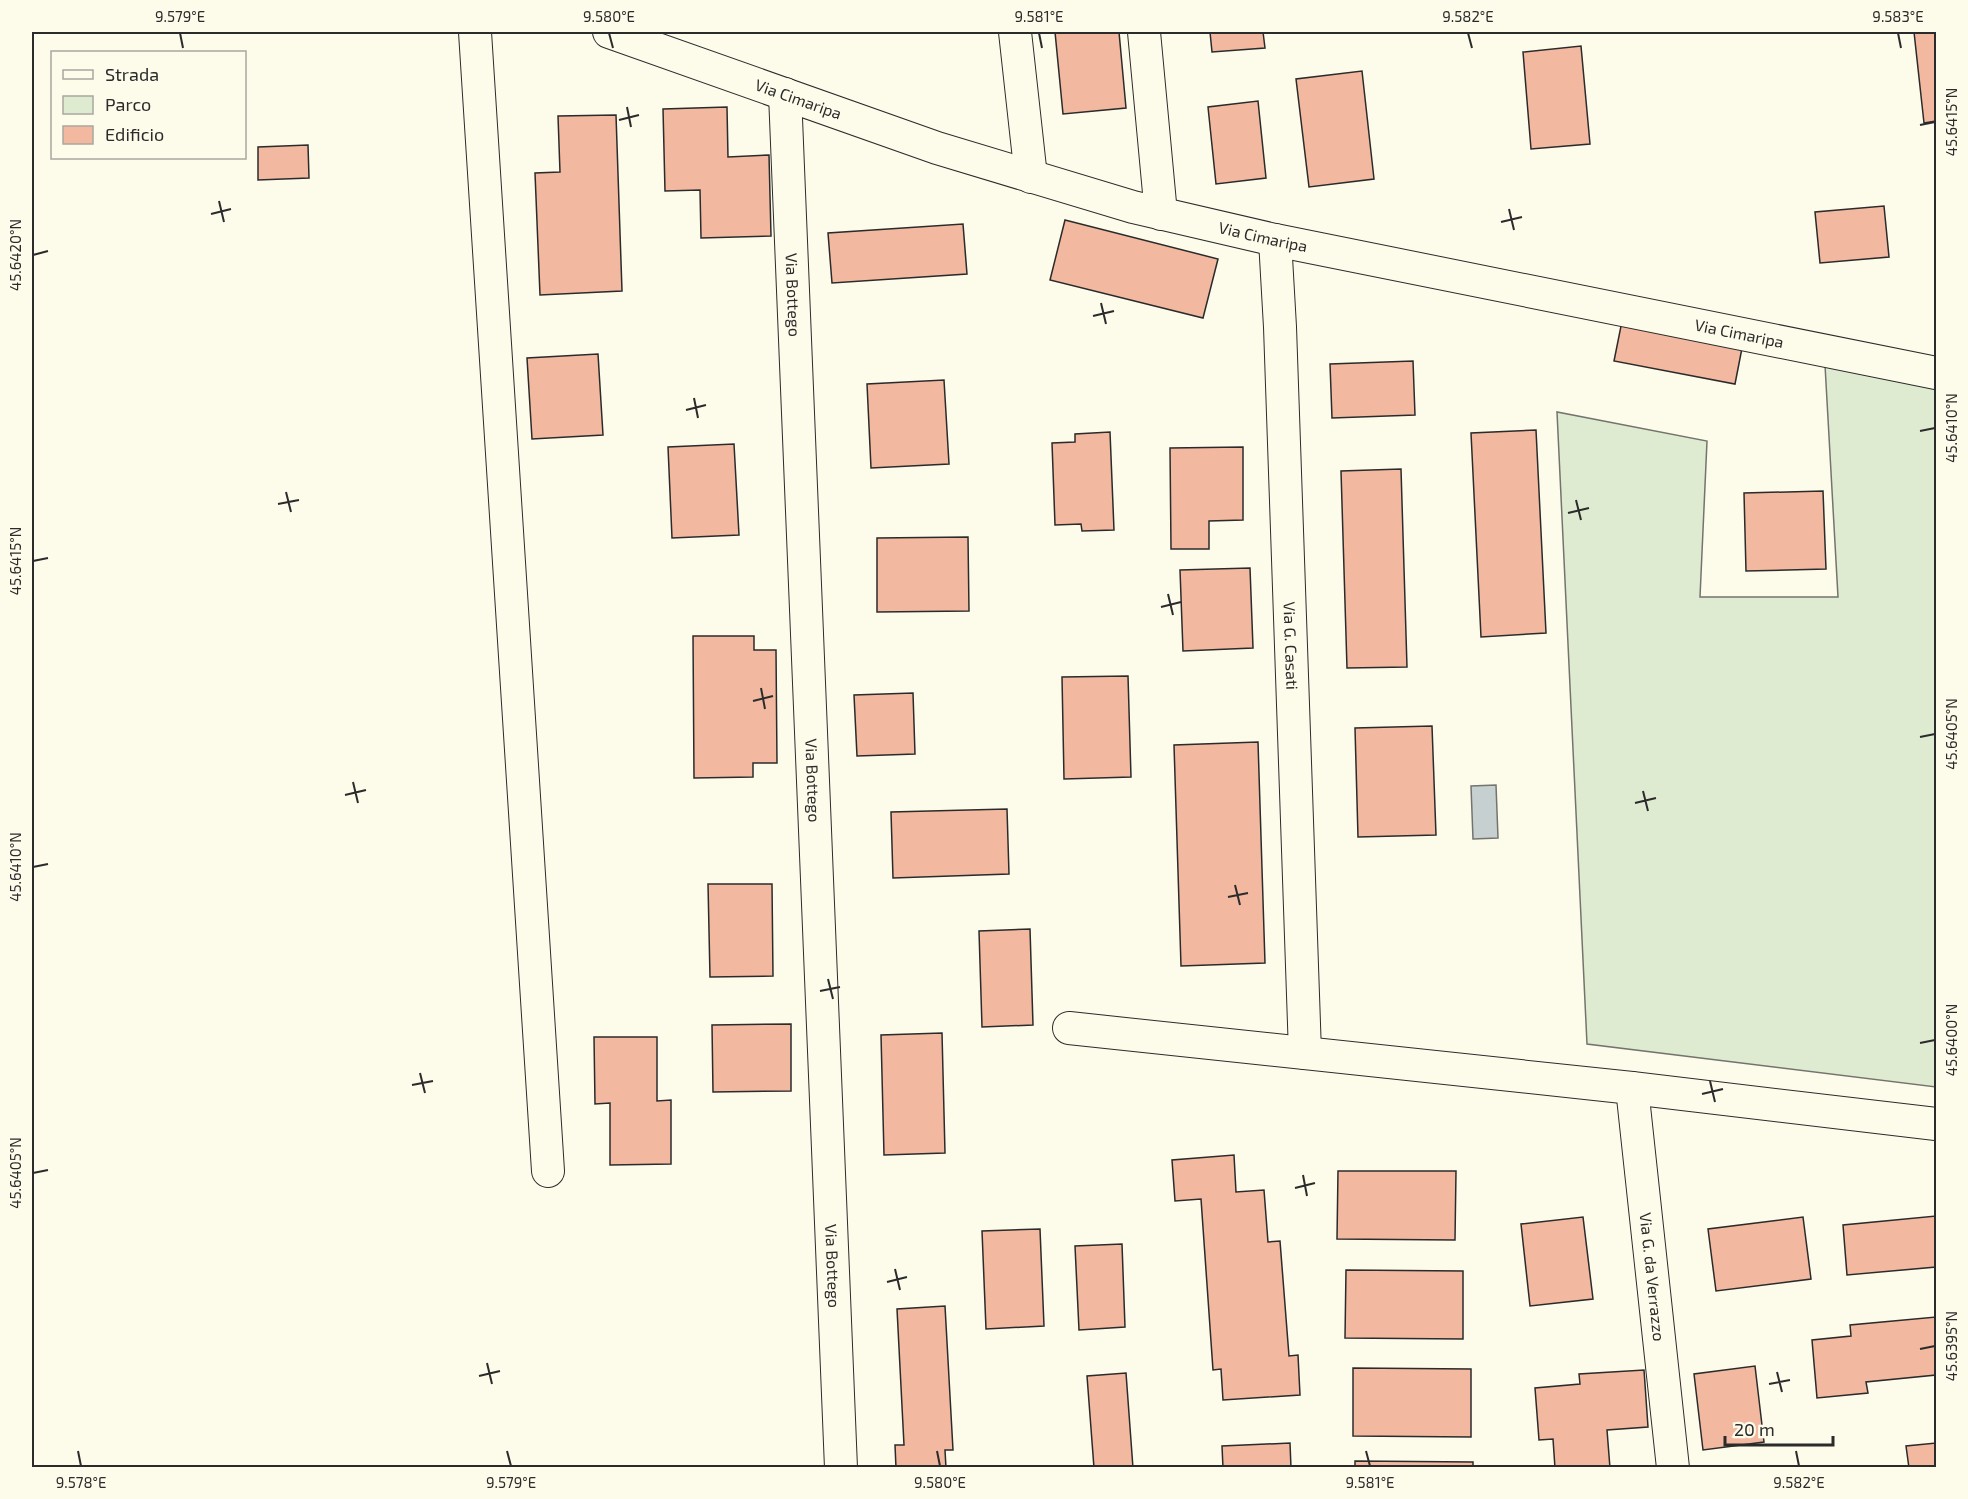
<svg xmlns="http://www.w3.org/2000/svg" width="1968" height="1499" viewBox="0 0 1968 1499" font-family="'Exo 2',sans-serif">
  <rect width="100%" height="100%" fill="#fdfbea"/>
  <!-- green -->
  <polygon fill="#deebd1" stroke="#74746e" stroke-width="1.5" points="1825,365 1936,386 1936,1087 1587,1044 1557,412 1707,441 1700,597 1838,597"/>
  <!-- water -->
  <polygon fill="#c7d0d0" stroke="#74746e" stroke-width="1.5" points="1496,785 1498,838 1473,839 1471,786"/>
  <!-- building -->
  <g fill="#f2b8a0" stroke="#2b2b2b" stroke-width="1.5">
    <polygon points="1055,32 1119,32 1126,108 1063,114"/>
    <polygon points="1210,32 1263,32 1265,48 1212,52"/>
    <polygon points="1914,32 1936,32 1936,121 1924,123"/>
    <polygon points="1581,46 1590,144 1531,149 1523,52"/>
    <polygon points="1362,71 1374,179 1309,187 1296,79"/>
    <polygon points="1258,101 1266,178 1216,184 1208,107"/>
    <polygon points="727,107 728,157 769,155 771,236 701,238 700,190 665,191 663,109"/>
    <polygon points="616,115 622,291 540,295 535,173 560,172 558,116"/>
    <polygon points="308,145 309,178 258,180 258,147"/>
    <polygon points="1884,206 1889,257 1820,263 1815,212"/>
    <polygon points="1065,220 1218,259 1203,318 1050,280"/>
    <polygon points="963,224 967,274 832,283 828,233"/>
    <polygon points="1622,321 1743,343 1735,384 1614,361"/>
    <polygon points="598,354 603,435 532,439 527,358"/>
    <polygon points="1413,361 1415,415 1332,418 1330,364"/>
    <polygon points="944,380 949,464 871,468 867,384"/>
    <polygon points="1536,430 1546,633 1481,637 1471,433"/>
    <polygon points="1110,432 1114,530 1082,531 1081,524 1055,525 1052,443 1075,442 1075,434"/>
    <polygon points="734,444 739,535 672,538 668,447"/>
    <polygon points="1243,447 1243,520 1209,521 1209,549 1171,549 1170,448"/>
    <polygon points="1401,469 1407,667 1347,668 1341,471"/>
    <polygon points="1823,491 1826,569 1746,571 1744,493"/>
    <polygon points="968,537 969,611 877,612 877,538"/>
    <polygon points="1250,568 1253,648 1183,651 1180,570"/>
    <polygon points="693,636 754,636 754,650 776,650 777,763 753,763 753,777 694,778"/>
    <polygon points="1128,676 1131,777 1064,779 1062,677"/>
    <polygon points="913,693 915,754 857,756 854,695"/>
    <polygon points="1432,726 1436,835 1358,837 1355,728"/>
    <polygon points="1258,742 1265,963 1181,966 1174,745"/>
    <polygon points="1007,809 1009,874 893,878 891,812"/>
    <polygon points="708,884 772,884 773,976 710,977"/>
    <polygon points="1030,929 1033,1025 982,1027 979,931"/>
    <polygon points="791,1024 791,1091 713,1092 712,1025"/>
    <polygon points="942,1033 945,1153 884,1155 881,1035"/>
    <polygon points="594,1037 657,1037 657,1101 671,1100 671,1164 610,1165 610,1103 595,1104"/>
    <polygon points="1234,1155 1236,1192 1264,1190 1268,1242 1280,1241 1289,1356 1298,1355 1300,1395 1223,1400 1221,1369 1213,1370 1201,1199 1175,1201 1172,1160"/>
    <polygon points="1338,1171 1456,1171 1455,1240 1337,1239"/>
    <polygon points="1936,1216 1936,1267 1847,1275 1843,1225"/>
    <polygon points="1583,1217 1593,1299 1530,1306 1521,1224"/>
    <polygon points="1803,1217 1811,1279 1716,1291 1708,1229"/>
    <polygon points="1040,1229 1044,1326 986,1329 982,1231"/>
    <polygon points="1122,1244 1125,1327 1079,1330 1075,1246"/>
    <polygon points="1346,1270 1463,1271 1463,1339 1345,1338"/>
    <polygon points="945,1306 953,1450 945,1450 946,1468 896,1468 895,1445 904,1445 897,1309"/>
    <polygon points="1936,1317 1936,1375 1866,1382 1868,1393 1817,1398 1812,1340 1851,1336 1850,1325"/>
    <polygon points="1755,1366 1764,1442 1703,1450 1694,1374"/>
    <polygon points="1353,1368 1471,1369 1471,1437 1353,1436"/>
    <polygon points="1644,1370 1648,1427 1607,1430 1610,1468 1555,1468 1553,1439 1539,1440 1535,1388 1580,1384 1579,1374"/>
    <polygon points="1126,1373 1133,1468 1094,1468 1087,1376"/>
    <polygon points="1290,1443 1291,1468 1223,1468 1222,1446"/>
    <polygon points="1936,1443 1936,1468 1909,1468 1906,1446"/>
    <polygon points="1355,1461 1473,1462 1473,1468 1355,1468"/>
  </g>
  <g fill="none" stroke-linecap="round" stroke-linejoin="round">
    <defs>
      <g id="street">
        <polyline points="475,32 548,1171"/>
        <path id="s1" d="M609 32 937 148 1133 207 1275 240 1936 373"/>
        <polyline points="1015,32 1031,177"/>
        <polyline points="1144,32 1161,214"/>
        <path id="s2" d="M785 94 841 1468"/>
        <path id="s3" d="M1275 240 1280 327 1305 1053"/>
        <polyline points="1069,1028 1632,1088 1936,1124"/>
        <path id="s4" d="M1632 1088 1673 1468"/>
      </g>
    </defs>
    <!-- street casing -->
    <use href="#street" stroke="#2b2b2b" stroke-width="34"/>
    <!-- street -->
    <use href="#street" stroke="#fdfbea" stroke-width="32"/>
  </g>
  <!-- ticks -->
  <path fill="none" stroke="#2b2b2b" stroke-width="2" d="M180 33 183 48M609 33 613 48M1039 33 1042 48M1468 33 1472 48M1898 33 1901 48M627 107 631 127M619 120 639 115M1920 125 1935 122M219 201 224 222M1509 209 1514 230M211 214 231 209M1501 222 1522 217M33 255 48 251M1101 303 1106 324M1093 316 1114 311M694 398 698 418M686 410 706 405M1920 431 1935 428M286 492 291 512M1576 500 1581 520M278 504 299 500M1568 513 1589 508M33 561 48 558M1168 594 1173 615M1161 607 1181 602M761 688 765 709M753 701 773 696M1920 737 1935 734M353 782 358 803M1643 791 1648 811M345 795 366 790M1635 803 1656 798M33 867 48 864M1235 885 1240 905M1228 897 1248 893M828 979 833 999M820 991 840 987M1920 1043 1935 1040M420 1073 425 1093M1710 1081 1715 1102M412 1085 433 1081M1702 1094 1723 1089M33 1173 48 1170M1303 1175 1307 1196M1295 1188 1315 1183M895 1269 900 1290M887 1282 907 1277M1920 1349 1935 1346M487 1363 492 1384M1777 1372 1782 1392M479 1376 500 1371M1769 1384 1790 1380M78 1451 81 1466M507 1451 511 1466M937 1451 940 1466M1366 1451 1370 1466M1796 1451 1799 1466"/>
  <g text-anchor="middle" stroke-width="4.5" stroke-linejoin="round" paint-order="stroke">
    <!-- street labels -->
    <g font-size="16" fill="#2b2b2b" stroke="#fdfbea">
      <text dy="6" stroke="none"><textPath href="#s1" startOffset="201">Via Cimaripa</textPath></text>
      <text dy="6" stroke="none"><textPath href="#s1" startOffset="686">Via Cimaripa</textPath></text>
      <text dy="6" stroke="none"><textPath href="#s2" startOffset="201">Via Bottego</textPath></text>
      <text dy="6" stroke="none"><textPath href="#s1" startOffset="1172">Via Cimaripa</textPath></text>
      <text dy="6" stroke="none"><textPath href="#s3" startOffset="406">Via G. Casati</textPath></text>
      <text dy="6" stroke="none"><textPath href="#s2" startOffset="687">Via Bottego</textPath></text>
      <text dy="6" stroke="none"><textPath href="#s2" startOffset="1173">Via Bottego</textPath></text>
      <text dy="6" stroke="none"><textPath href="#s4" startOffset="190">Via G. da Verrazzo</textPath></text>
    </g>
  </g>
  <!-- border -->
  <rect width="1968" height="1499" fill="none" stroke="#fdfbea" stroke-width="66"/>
  <!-- legend -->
  <rect x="51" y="51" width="195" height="108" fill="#fdfbea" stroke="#a9a89e" stroke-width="1.5"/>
  <rect x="63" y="70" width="30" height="9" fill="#fdfbea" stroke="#a9a89e" stroke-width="1.5"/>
  <text x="105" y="81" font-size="18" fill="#2b2b2b">Strada</text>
  <rect x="63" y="96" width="30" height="18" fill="#deebd1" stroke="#a9a89e" stroke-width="1.5"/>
  <text x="105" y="111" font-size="18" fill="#2b2b2b">Parco</text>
  <rect x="63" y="126" width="30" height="18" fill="#f2b8a0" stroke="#a9a89e" stroke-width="1.5"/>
  <text x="105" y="141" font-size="18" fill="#2b2b2b">Edificio</text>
  <!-- scale -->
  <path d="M1725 1436v9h108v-9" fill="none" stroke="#2b2b2b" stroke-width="3"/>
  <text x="1734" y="1436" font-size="18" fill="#2b2b2b" stroke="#fdfbea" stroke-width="4.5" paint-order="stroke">20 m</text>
  <rect x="33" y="33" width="1902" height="1433" fill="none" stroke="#2b2b2b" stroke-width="2"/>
  <g font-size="15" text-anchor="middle" fill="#2b2b2b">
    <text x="180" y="22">9.579°E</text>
    <text x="609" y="22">9.580°E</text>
    <text x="1039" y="22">9.581°E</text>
    <text x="1468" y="22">9.582°E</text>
    <text x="1898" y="22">9.583°E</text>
    <text transform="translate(1952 122) rotate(-90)" y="5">45.6415°N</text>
    <text transform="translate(16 255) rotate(-90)" y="5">45.6420°N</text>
    <text transform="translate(1952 428) rotate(-90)" y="5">45.6410°N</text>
    <text transform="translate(16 561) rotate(-90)" y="5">45.6415°N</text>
    <text transform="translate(1952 734) rotate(-90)" y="5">45.6405°N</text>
    <text transform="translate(16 867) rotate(-90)" y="5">45.6410°N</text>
    <text transform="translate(1952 1040) rotate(-90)" y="5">45.6400°N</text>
    <text transform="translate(16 1173) rotate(-90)" y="5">45.6405°N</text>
    <text transform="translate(1952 1346) rotate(-90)" y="5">45.6395°N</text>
    <text x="81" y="1488">9.578°E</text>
    <text x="511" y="1488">9.579°E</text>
    <text x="940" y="1488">9.580°E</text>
    <text x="1370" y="1488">9.581°E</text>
    <text x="1799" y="1488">9.582°E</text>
  </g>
</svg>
